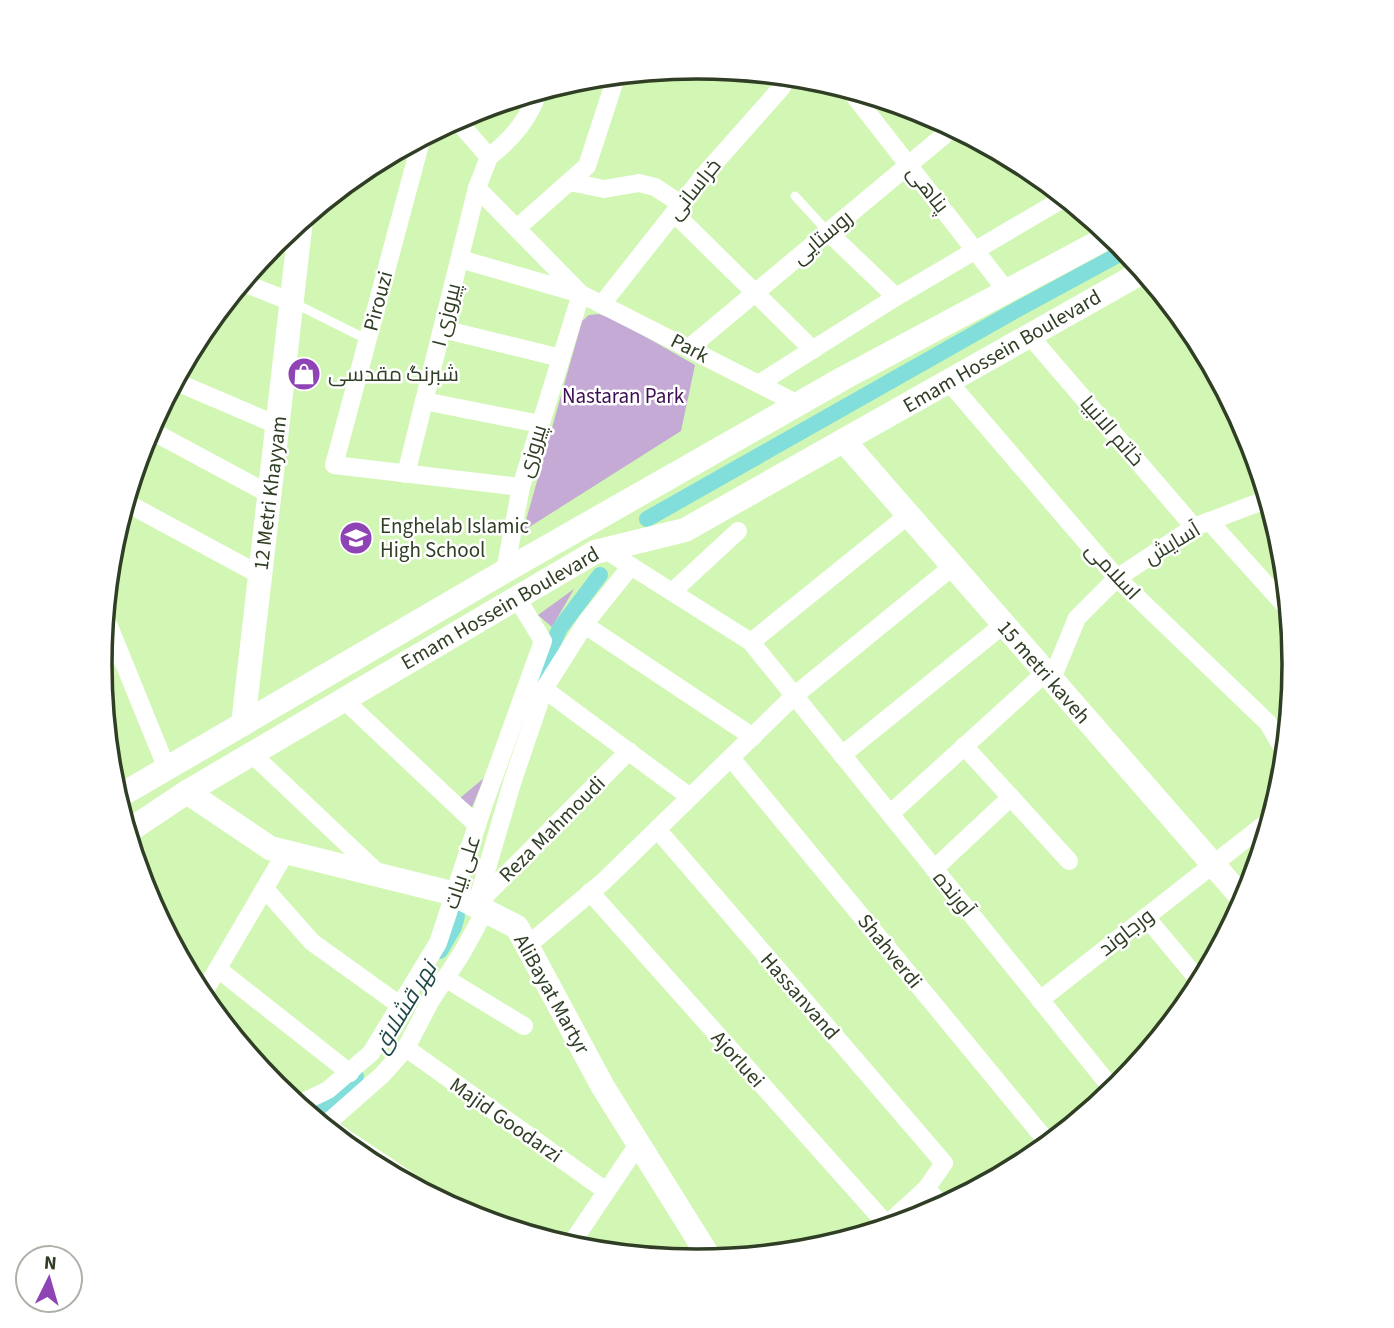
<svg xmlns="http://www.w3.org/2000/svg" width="1394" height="1328" viewBox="0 0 1394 1328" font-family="'Source Sans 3',Cairo,sans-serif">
  <rect width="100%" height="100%" fill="#d2f7b5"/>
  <!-- green -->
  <g fill="#c5aad5">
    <polygon points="599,314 616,320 695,365 681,431 523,531 582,321 589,315"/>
    <polygon points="574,589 552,627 538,615"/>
    <polygon points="484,778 472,807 460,798"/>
  </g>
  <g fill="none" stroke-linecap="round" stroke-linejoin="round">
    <!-- canal -->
    <g stroke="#82deda" stroke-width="16">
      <polyline points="647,519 1018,309 1127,250"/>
      <polyline points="536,680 560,628 600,575"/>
      <polyline points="440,951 454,927 457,916"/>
      <polyline points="306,1112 319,1108 356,1076"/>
    </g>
    <!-- lane -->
    <g stroke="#fff" stroke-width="9">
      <polyline points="671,71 673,69"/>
      <polyline points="795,196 828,232"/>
      <polyline points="294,303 368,340"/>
    </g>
    <!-- street -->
    <g stroke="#fff" stroke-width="18">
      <polyline points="849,89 1006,290"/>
      <polyline points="456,119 489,157"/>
      <polyline points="422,137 334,465 521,487"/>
      <path d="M489 157C513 138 528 120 539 91"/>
      <polyline points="570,182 604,189 639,183 655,187 681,204"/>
      <polyline points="477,188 578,291"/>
      <polyline points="674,213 813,350"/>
      <polyline points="517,228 587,166 617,74"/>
      <polyline points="828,232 896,297"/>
      <polyline points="460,259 581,294 798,404"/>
      <polyline points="241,282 292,302"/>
      <polyline points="602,304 704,175 782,87 789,76"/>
      <polyline points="442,329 561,358"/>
      <polyline points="1029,335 1194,527"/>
      <polyline points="689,348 954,127"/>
      <polyline points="174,381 277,425"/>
      <polyline points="948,381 1117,578 1268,723 1286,754"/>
      <polyline points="760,383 896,297 1066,197"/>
      <polyline points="424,401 540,424"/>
      <polyline points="148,429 269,494"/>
      <polyline points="406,474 477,188 489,157"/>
      <polyline points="125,502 260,575"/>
      <polyline points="1209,521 1289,610"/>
      <polyline points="604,549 751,642 1114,1091"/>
      <polyline points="505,571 521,487 581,294"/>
      <polyline points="672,592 738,531"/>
      <polyline points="104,614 167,769"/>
      <polyline points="585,625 753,737"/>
      <polyline points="751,642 907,516"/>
      <polyline points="1051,681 1077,618 1117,578 1194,527 1268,499"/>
      <polyline points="544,689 690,797"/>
      <polyline points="343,699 477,825"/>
      <polyline points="964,746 1069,861"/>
      <polyline points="252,754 379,874"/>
      <polyline points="842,755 1003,625"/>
      <polyline points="731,758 1049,1144"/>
      <polyline points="890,814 1045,673"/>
      <polyline points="657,829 944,1163 926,1189 882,1229"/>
      <polyline points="934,869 1011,797"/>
      <polyline points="265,889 312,942 401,1006"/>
      <polyline points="590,892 887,1225"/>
      <polyline points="478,903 629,751"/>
      <polyline points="476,906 512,783 544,689 587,621 631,566"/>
      <polyline points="1146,917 1201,983"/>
      <polyline points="527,946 604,881 794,696 952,567"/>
      <polyline points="218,969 350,1073"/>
      <polyline points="445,978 524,1026"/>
      <polyline points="201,997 286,852"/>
      <polyline points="1040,1000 1271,819"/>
      <polyline points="406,1048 606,1191"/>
      <polyline points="297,1105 328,1090 371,1053 438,943 484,804 543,641 517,598"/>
      <polyline points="327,1126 436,1199"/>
      <polyline points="323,1127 382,1075 406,1048 431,1000 462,953 485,911"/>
      <polyline points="926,1189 944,1206"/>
      <polyline points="569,1247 639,1143"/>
    </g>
    <!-- secondary -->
    <g stroke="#fff" stroke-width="24">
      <polyline points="844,441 1245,901"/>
      <polyline points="243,724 301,220"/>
      <polyline points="187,792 270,848 451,893 517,927 603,1087 711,1260"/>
      <polyline points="116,798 505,571 842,379 1112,235"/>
      <polyline points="127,832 187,792 595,552 685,530 1144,271"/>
    </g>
  </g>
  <!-- icons -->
  <defs>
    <symbol id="shop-disc" viewBox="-11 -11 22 22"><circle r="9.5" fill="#8f44b5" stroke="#fff"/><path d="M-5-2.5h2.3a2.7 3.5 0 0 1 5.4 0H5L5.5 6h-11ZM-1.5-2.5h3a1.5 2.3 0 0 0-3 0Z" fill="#fff"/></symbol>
    <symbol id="school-disc" viewBox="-11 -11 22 22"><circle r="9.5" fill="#8f44b5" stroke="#fff"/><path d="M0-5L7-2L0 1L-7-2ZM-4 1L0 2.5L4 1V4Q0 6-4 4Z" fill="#fff"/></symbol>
  </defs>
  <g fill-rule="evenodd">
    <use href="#shop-disc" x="285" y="355" width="38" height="38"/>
    <use href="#school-disc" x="337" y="519" width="38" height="38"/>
  </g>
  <g text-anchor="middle" stroke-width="5" stroke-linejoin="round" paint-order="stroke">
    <!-- street labels -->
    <g font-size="21" fill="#2f3e24" stroke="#fff">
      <text transform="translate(694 189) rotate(-51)" y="7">خراسانی</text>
      <text transform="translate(928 189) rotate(52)" y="7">پناهی</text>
      <text transform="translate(822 237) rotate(-40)" y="7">روستایی</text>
      <text transform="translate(378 301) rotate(-75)" y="7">Pirouzi</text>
      <text transform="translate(446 315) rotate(-76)" y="7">پیروزی ۱</text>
      <text transform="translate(690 348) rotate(27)" y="7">Park</text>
      <text transform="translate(1002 351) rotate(-30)" y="7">Emam Hossein Boulevard</text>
      <text transform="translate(1112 431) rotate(49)" y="7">خاتم الانبیا</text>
      <text transform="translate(532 451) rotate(-73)" y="7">پیروزی</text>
      <text transform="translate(270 493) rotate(-83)" y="7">12 Metri Khayyam</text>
      <text transform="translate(1172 543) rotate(-31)" y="7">آسایش</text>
      <text transform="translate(1113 571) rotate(47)" y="7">اسلامی</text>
      <text transform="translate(500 608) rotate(-30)" y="7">Emam Hossein Boulevard</text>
      <text transform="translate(1044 672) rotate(49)" y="7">15 metri kaveh</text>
      <text transform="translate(552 829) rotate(-45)" y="7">Reza Mahmoudi</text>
      <text transform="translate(462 872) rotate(-72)" y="7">علی بیات</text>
      <text transform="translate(954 894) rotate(51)" y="7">آورنده</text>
      <text transform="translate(1126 932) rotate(-38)" y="7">ورجاوند</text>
      <text transform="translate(890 951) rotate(51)" y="7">Shahverdi</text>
      <text transform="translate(552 994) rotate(61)" y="7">AliBayat Martyr</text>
      <text transform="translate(800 996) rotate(49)" y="7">Hassanvand</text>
      <text transform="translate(738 1059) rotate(48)" y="7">Ajorluei</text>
      <text transform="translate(506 1120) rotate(35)" y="7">Majid Goodarzi</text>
    </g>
    <!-- poi labels -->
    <g font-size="21" fill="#2f3e24" stroke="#fff" text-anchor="start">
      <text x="328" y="381">شبرنگ مقدسی</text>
      <text x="380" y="533">Enghelab Islamic<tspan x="380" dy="24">High School</tspan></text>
    </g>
    <!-- park labels -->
    <g font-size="21" fill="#3d0f53" stroke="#fff">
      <text x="623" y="403">Nastaran Park</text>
    </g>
    <!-- water labels -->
    <g font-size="23" font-style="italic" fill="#1f4948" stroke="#fff">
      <text transform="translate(404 1007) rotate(-59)" y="8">نهر قشلاق</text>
    </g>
  </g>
  <!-- crop -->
  <path d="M0 0H1394V1328H0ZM112 664a585 585 0 1 1 1170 0a585 585 0 1 1-1170 0Z" fill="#fff" fill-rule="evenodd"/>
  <path fill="none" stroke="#2f3e24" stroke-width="3.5" d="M112 664a585 585 0 1 1 1170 0a585 585 0 1 1-1170 0Z"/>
  <!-- north arrow -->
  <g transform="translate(49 1279) rotate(5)"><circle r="33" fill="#ffffff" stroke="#acb2a7" stroke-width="2"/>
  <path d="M0-5L12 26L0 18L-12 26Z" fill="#8f44b5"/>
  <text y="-10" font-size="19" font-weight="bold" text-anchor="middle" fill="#2f3e24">N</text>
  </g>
</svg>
